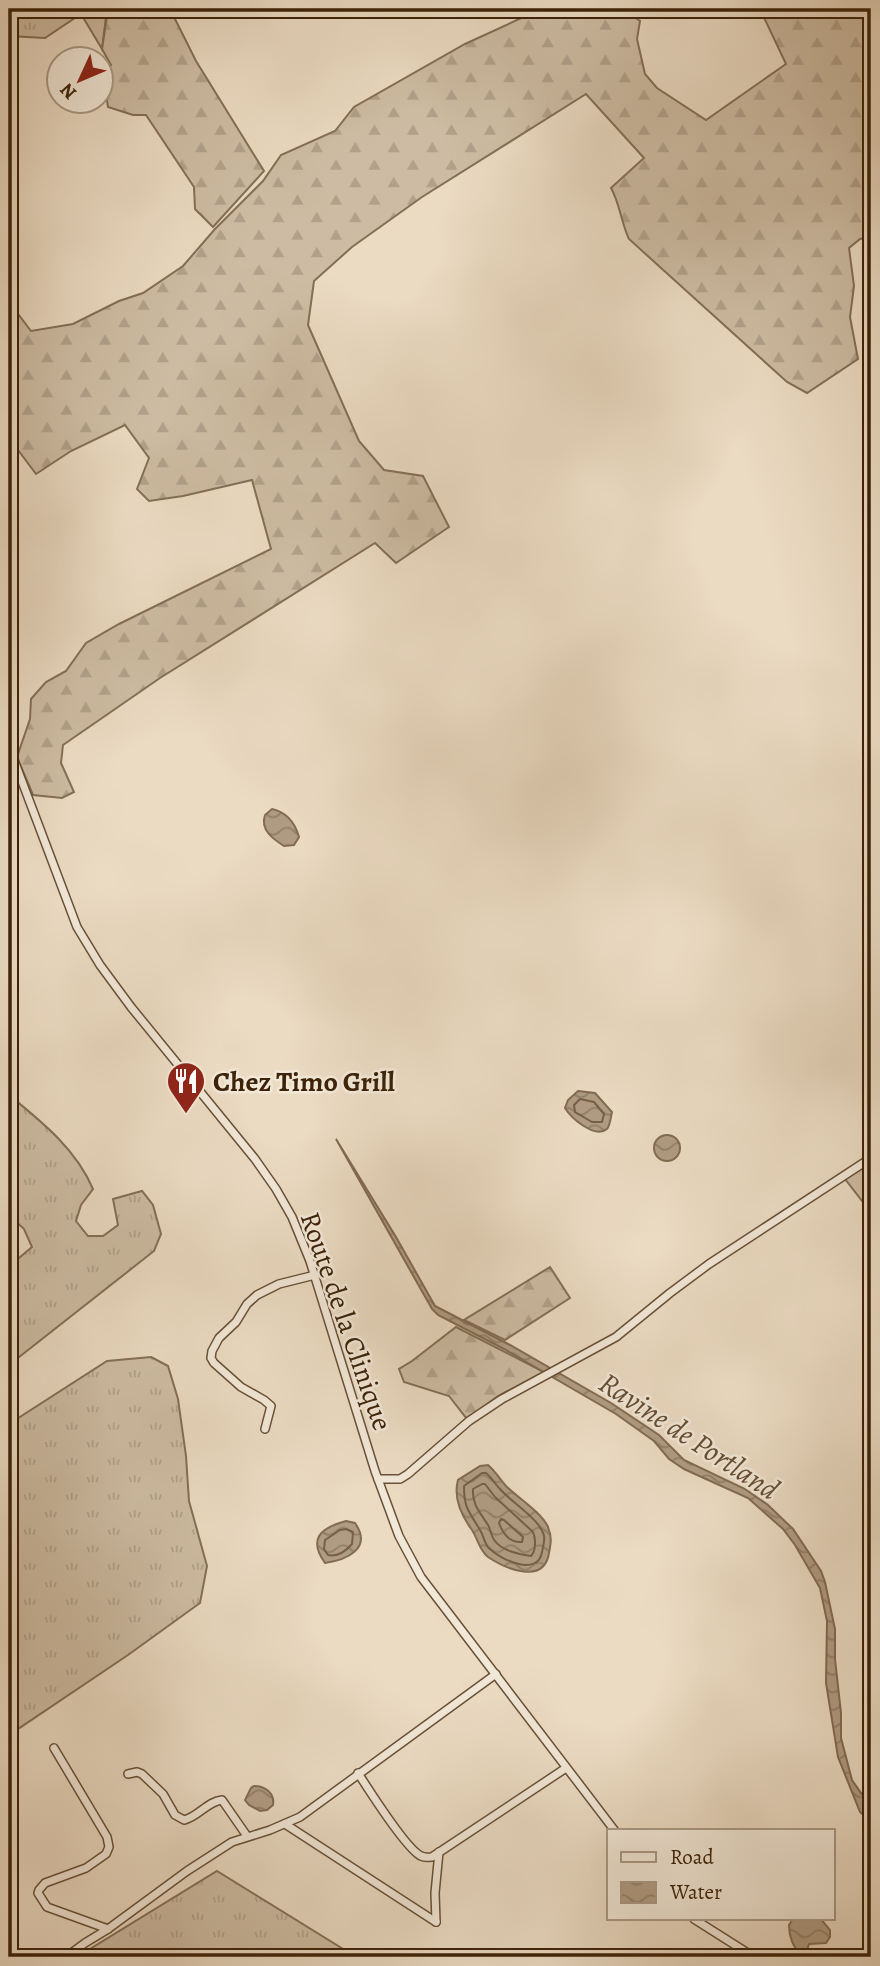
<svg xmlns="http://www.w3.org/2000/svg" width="880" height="1966" viewBox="0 0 880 1966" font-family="Alegreya,serif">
  <defs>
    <pattern id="grass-tufts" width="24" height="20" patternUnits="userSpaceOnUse" patternTransform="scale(1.75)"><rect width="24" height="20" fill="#cdbca3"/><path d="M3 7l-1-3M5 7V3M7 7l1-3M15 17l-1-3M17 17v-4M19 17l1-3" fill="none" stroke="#b1a18b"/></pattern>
    <pattern id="forest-firs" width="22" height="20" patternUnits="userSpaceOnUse" patternTransform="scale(1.75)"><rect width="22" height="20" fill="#cdbca3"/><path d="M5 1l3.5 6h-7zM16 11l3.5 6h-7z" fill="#b1a18b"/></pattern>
    <pattern id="water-waves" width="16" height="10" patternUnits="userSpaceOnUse" patternTransform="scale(1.75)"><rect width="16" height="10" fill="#b09c83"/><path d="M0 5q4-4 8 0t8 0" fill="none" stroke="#907f69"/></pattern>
  </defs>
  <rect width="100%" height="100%" fill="#ebdbc3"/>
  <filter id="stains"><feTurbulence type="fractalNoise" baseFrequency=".00286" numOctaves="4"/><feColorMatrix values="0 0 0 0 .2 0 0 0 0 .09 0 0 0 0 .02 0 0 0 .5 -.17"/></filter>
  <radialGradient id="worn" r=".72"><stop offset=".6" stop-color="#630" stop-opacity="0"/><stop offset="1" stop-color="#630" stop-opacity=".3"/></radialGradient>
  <!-- grass -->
  <g fill="url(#grass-tufts)" stroke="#846f56" stroke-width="2">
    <polygon points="21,9 107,9 102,49 81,14 45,38 9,36 9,16"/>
    <path d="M9 1095C42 1122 76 1149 93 1189L81 1205 76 1221 88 1236H103L118 1225 113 1199 142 1191 153 1205 161 1234 154 1251 9 1365V1263H13L32 1247 24 1229 9 1215Z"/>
    <polygon points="151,1357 168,1366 178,1399 186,1456 189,1501 207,1566 200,1603 128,1655 9,1735 9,1424 107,1361"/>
    <polygon points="217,1871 356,1957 77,1957"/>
  </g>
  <!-- forest -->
  <g fill="url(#forest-firs)" stroke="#846f56" stroke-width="2">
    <polygon points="108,9 170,9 196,61 264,171 213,227 195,209 194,187 146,115 133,115 108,107 102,71 111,65 102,49"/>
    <path d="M541 9H623L640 21 637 39 645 74 657 88 706 120 786 64 760 9H871V237L860 239 849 248 854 286 850 317 858 359 807 393 787 382 629 239C621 222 620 204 611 188L644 158 586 94 422 197 352 247 314 281 308 325 359 441 384 470 423 476 449 527 396 563 375 543 160 678 63 745 61 763 74 792 62 798 33 795 17 757 30 719 31 699 46 682 66 671 86 643 119 624 271 549 252 480 183 496 149 501 137 489 149 458 125 425 71 451 36 474 9 438V302L31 331 73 324 119 301 143 293 183 266 215 229 263 181 281 155 335 131 354 107 465 44Z"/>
    <polygon points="871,1161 871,1206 866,1206 845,1179"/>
    <polygon points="550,1267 570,1298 505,1340 464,1320"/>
    <polygon points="456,1327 544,1372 498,1396 467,1419 449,1396 404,1382 399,1369 412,1361"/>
  </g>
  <!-- water -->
  <g fill="url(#water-waves)" stroke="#826b52" stroke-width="2">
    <path d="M272 809C286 812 295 823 299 837L294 845 284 846C273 839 260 830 265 815Z"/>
    <path d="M578 1091 595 1093 612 1112C611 1116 610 1126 607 1129 595 1139 571 1118 565 1108L568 1100Z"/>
    <circle cx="667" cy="1148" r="13"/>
    <polygon points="336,1139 396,1237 435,1306 510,1345 611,1403 659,1435 684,1460 745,1489 768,1505 793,1529 821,1571 825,1582 835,1629 835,1659 841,1713 841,1738 852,1780 861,1793 871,1803 871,1822 860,1812 838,1757 826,1683 827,1621 820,1588 795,1545 783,1529 748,1498 684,1469 669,1459 654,1441 616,1414 504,1349 438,1315 432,1309"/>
    <path d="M488 1465C495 1471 500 1479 506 1486 518 1498 541 1512 548 1527 552 1537 551 1543 549 1553 544 1585 506 1569 488 1557 479 1550 478 1539 472 1530 461 1515 453 1498 458 1480L480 1466Z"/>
    <path d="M346 1521 355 1523C373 1549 346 1560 325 1563 308 1539 320 1528 346 1521Z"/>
    <path d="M254 1786C265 1786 275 1793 273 1805L267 1810 260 1811 249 1805 245 1800 251 1788Z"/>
    <path d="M793 1919H821L830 1930V1937L826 1943 809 1944 806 1954 801 1956C793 1947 789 1937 789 1925Z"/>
  </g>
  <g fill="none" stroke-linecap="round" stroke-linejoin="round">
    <!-- shore -->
    <g stroke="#765f46" stroke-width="2">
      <polygon points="580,1099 594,1102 604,1114 602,1122 592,1122 575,1112 574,1105"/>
      <path d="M482 1473H486C492 1478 495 1484 500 1489 511 1502 541 1520 544 1536 545 1541 543 1547 542 1552 538 1577 501 1560 490 1549 484 1544 484 1536 480 1530 469 1511 464 1509 464 1486Z"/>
      <path d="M482 1484H485L495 1497 533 1532C536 1539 536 1551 531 1556 520 1555 501 1550 495 1541 491 1537 491 1530 488 1525 480 1512 472 1505 473 1489Z"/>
      <path d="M501 1519 504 1520 523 1537 522 1542C510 1543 503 1534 499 1523Z"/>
      <path d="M346 1529 353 1532 352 1544C346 1551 338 1557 328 1555L324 1549 325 1540 340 1530Z"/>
    </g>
    <defs>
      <g id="street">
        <polyline points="9,747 77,927 100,965 131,1007 255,1159 276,1189 292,1217 310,1261 375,1471 399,1536 421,1577 615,1831"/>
        <polyline points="265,1429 271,1406 264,1400 241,1387 214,1363 211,1358 212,1351 219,1338 236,1322 247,1304 257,1295 279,1284 315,1275"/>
        <polyline points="378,1479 400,1479 408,1474 469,1421 502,1399 616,1337 670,1293 709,1264 871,1158"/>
        <polyline points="54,1748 107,1837 109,1847 106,1854 86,1868 45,1883 39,1890 38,1893 47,1907 108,1929"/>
        <path d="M358 1773C369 1790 406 1849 421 1856 425 1858 427 1857 432 1857L566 1768"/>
        <path d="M128 1774 137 1772 142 1774 163 1794 175 1815 184 1820C198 1817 208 1801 222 1800L247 1836"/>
        <polyline points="285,1824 436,1922"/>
        <polyline points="694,1919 754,1957"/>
        <polyline points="436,1922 435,1893 439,1852"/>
        <polyline points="66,1957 85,1943 108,1929 187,1871 232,1842 270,1830 300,1817 496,1674"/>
      </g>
    </defs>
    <!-- street casing -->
    <use href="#street" stroke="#685037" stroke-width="10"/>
    <!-- street -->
    <use href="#street" stroke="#f2e8d8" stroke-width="7"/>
  </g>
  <!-- icons -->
  <defs>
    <symbol id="restaurant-pin" viewBox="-11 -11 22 30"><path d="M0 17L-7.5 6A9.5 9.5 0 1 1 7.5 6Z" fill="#8f2418" stroke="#f2e8d8"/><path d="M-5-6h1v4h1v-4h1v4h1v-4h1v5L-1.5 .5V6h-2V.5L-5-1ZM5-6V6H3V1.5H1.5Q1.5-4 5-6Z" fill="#fff"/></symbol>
  </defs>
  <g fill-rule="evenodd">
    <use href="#restaurant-pin" x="164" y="1059" width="44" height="60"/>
  </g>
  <g text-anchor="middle" stroke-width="5" stroke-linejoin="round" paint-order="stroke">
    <!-- poi labels -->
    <g font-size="28" font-weight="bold" fill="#3c2208" stroke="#f2e8d8" text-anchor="start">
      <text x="213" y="1091">Chez Timo Grill</text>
    </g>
    <!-- street labels -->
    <g font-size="28" fill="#3c2208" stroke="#f2e8d8">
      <text transform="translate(347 1321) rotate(71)" y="10">Route de la Clinique</text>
    </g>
    <!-- water labels -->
    <g font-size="30" font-style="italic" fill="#654d33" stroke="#f2e8d8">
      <text transform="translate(689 1436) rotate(33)" y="10">Ravine de Portland</text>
    </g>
  </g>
  <!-- margin -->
  <rect width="880" height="1966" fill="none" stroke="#ebdbc3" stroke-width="35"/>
  <rect x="10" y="10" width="859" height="1945" fill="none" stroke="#3c2208" stroke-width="3.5"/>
  <rect x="18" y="18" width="845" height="1931" fill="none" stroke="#3c2208" stroke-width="2"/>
  <!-- legend -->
  <rect x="607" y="1829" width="228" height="91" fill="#f2e8d8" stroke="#a99985" stroke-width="2"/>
  <rect x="621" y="1852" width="35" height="10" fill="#f2e8d8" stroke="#a99985" stroke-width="2"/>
  <text x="670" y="1864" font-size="21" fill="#3c2208">Road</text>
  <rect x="621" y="1882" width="35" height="21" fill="url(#water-waves)" stroke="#a99985" stroke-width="2"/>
  <text x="670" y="1899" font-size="21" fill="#3c2208">Water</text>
  <!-- north arrow -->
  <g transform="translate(80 80) rotate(226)"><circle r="33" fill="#f2e8d8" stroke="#a99985" stroke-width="2"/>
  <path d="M0-5L12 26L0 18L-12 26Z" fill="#8f2418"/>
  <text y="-10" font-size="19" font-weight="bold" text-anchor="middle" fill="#3c2208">N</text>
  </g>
  <rect width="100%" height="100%" filter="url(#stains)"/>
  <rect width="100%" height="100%" fill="url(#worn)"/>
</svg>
